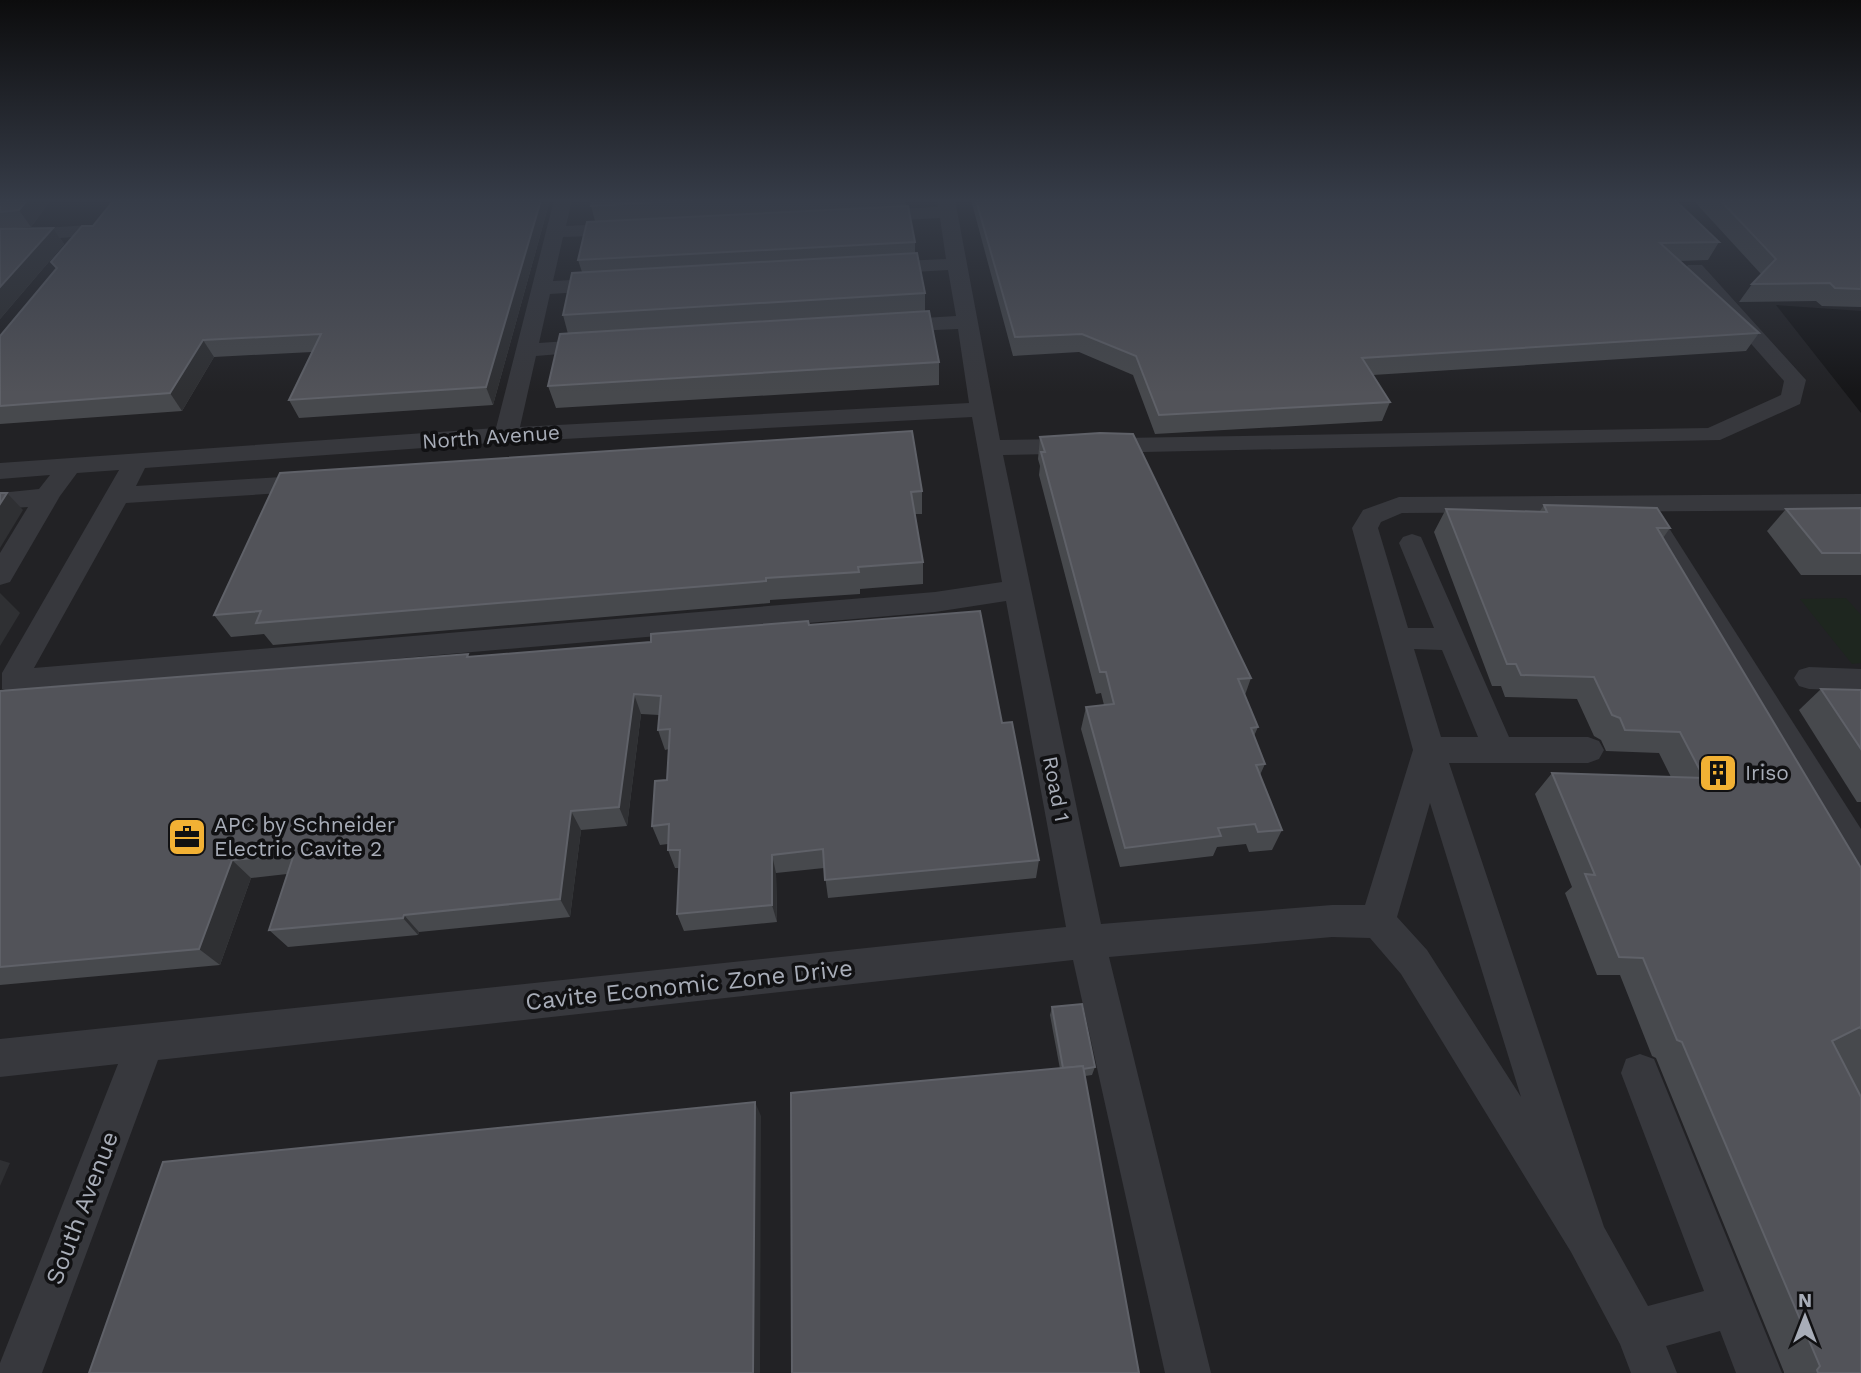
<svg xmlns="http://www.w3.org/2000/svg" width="1861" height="1373" viewBox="0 0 1861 1373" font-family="'Work Sans',sans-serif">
  <rect width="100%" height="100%" fill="#161618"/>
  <!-- built -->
  <polygon fill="#222225" points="0,200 1861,200 1861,311 1776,305 1861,413 1861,1373 0,1373"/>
  <!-- green -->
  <polygon fill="#1e261f" points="1846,598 1861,615 1861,663 1852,664 1800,599"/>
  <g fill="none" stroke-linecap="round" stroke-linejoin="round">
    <!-- minor -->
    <g fill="#37383d" fill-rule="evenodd">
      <path d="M554 200H572L566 226 625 223 634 229 625 235 563 237 553 281 610 278 617 280 620 284 617 288 610 290 550 294 539 343 596 339 604 340 607 345 604 350 596 351 536 356 520 427 969 403 958 329 891 332 884 330 880 326 884 322 891 320 956 316 948 270 880 274 873 272 870 268 873 264 880 262 946 259 940 218 870 222 861 216 870 210 938 207 937 200H955L1000 440 1708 428 1781 395 1784 381 1685 269 1688 265H1702L1806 380 1800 404 1720 440 1003 455 1101 924 1332 905H1365L1413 750 1352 528 1363 510 1399 497 1861 494V510L1402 513 1381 522 1378 528 1408 628H1434L1399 543 1403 537 1412 534 1421 537 1509 737H1588L1599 741 1604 750 1599 759 1588 763H1449L1604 1227 1648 1306 1704 1291 1621 1073 1626 1059 1640 1054 1654 1059 1782 1373H1736L1720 1331 1666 1346 1677 1373H1631L1620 1344 1571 1252 1401 974 1370 938 1332 937 1109 957 1211 1373H1165L1073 960 158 1060 42 1373H0V1363L118 1064 0 1077V1039L1066 927 1006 601 935 612 12 692 2 689V673L119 470 77 473 60 496 10 582 0 585V553L28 507 0 509V493L39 489 50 475 0 479V463L496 428ZM972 417 1002 582 935 592 34 668 126 503 313 491 322 489 325 483 322 477 313 475 136 486 145 468 506 442ZM1414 649 1442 650 1478 737H1441ZM1430 803 1521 1097 1427 950 1397 917Z"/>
      <polygon points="89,225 96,227 98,231 96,235 0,243 0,231"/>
      <polygon points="1660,525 1669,528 1861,829 1861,873 1849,869 1647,534 1651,528"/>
      <polygon points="1809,667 1861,669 1861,691 1809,689 1799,686 1794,678 1799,670"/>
    </g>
  </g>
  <!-- wall -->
  <g fill="#47494d">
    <polygon points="0,200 51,200 31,227 2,229 53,228 64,244 0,319"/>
    <polygon points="114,200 550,200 493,405 299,418 289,400 312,352 214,357 182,411 0,424 0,336 56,269 51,262 93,226"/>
    <polygon points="592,200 905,200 906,206 915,242 915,253 925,293 925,311 939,362 939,385 556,408 548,386 568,334 563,315 582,272 578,260 595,221 591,206"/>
    <polygon points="971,200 1675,200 1719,242 1708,260 1679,261 1759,333 1746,351 1373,375 1390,402 1382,421 1155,434 1133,375 1079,352 1013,356"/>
    <polygon points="1693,200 1861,200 1861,307 1822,306 1816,301 1739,302 1752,284 1761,274"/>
    <polygon points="912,431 922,491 922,514 915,514 923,562 923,584 860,589 860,594 770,600 770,603 273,645 264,634 231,637 214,615"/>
    <polygon points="1040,437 1251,678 1245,695 1258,727 1254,736 1265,764 1260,775 1282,830 1272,850 1249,852 1246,844 1217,847 1213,856 1120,867 1081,729 1086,707 1104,705 1101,693 1096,694 1039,475 1040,466 1038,459"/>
    <polygon points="1544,505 1670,528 1663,538 1861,868 1861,1373 1784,1373 1784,1372 1656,1058 1652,1056 1620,975 1597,975 1565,893 1572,887 1535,794 1552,773 1671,777 1659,753 1606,751 1601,740 1594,736 1577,699 1505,697 1501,686 1492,686 1434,532 1446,509 1540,511"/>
    <polygon points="1861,508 1861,575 1801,575 1767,531 1786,509"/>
    <polygon points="809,625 1002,723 1039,860 1036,878 828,898 824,868 776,873 777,922 684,931 677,914 679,868 675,868 668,850 668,844 660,845 652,826 667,780 669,749 665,750 658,730 659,715 641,714 627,826 581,830 570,917 419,932 418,935 288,947 269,930 287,874 251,878 220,965 0,985 0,691 469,657 651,642"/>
    <polygon points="1821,689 1861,690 1861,802 1857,802 1799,710"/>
    <polygon points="1052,1007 1095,1067 1092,1075 1085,1076 1060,1069 1050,1015"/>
  </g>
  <!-- shaded-wall -->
  <g fill="#2f3033">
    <polygon points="27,200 51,200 31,227 19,210"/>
    <polygon points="541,200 550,200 493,405 486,387"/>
    <polygon points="53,228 64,244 0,319 0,287"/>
    <polygon points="203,340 214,357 182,411 170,393"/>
    <polygon points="7,493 23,510 0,548 0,504"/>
    <polygon points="0,593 20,613 0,646"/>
    <polygon points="634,694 641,714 627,826 619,807"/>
    <polygon points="571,811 581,830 570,917 560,899"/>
    <polygon points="772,855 776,873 777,922 772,905"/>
    <polygon points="232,860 251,878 220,965 199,949"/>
    <polygon points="404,915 419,932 418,935 403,918"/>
    <polygon points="755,1102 761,1116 760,1373 753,1373"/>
    <polygon points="0,1160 10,1163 0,1186"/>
  </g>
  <!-- building -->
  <g fill="#525359" stroke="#5f6168" stroke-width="2">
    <polygon points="0,200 27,200 19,210 0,212"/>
    <polygon points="114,200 541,200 486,387 289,400 321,334 203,340 170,393 0,406 0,336 57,268 51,262 82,226 93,226"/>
    <polygon points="592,200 695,200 591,206"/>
    <polygon points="976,200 1675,200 1719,242 1660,243 1759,333 1362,358 1390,402 1159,415 1136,356 1082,334 1015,337"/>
    <polygon points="1720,200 1861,200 1861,289 1835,288 1830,283 1752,284 1776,259"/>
    <polygon points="908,206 915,242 578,260 587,222"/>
    <polygon points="53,228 0,287 0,229"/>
    <polygon points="917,253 925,293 563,315 572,273"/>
    <polygon points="929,311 939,362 548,386 560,334"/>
    <polygon points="912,431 922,491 911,492 923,562 858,567 859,572 766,578 766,581 256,623 261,611 214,615 280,473"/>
    <polygon points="1100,433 1133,434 1251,678 1238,679 1258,727 1251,728 1265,764 1256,765 1282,830 1258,832 1255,824 1218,828 1221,836 1125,848 1086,707 1114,704 1106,672 1100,672 1041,452 1045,452 1040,437"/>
    <polygon points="0,493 7,493 0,504"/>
    <polygon points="1544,505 1657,508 1670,528 1657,528 1861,868 1861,1029 1860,1027 1832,1041 1861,1097 1861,1373 1818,1373 1817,1370 1820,1366 1682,1042 1677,1040 1643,958 1619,957 1585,874 1595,875 1552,773 1704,778 1680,732 1625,730 1620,718 1612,715 1594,677 1521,675 1516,664 1507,664 1446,509 1547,512"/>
    <polygon points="1861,508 1861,553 1822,553 1786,509"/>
    <polygon points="980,611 1002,723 1012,722 1039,860 825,880 823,849 772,855 772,905 677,914 680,850 668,850 669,824 652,826 655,781 667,780 670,729 658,730 661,696 634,694 619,807 571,811 560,899 404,915 403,918 269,930 294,854 232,860 199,949 0,967 0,691 468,654 467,657 651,642 651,634 808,621 809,625"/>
    <polygon points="1821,689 1861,690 1861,749"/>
    <polygon points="1082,1004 1095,1067 1083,1069 1083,1066 1063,1068 1052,1007"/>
    <polygon points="1083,1066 1139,1373 792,1373 791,1093"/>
    <polygon points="755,1102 753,1373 89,1373 163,1162"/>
  </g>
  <!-- sky -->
  <linearGradient id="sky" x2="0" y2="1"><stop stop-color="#0c0c0d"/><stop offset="0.51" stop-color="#363c48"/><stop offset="1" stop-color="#363c48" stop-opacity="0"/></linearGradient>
  <rect width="1861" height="393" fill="url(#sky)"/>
  <!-- icons -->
  <defs>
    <symbol id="building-square" viewBox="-11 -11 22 22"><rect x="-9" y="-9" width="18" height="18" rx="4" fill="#f2b134" stroke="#111113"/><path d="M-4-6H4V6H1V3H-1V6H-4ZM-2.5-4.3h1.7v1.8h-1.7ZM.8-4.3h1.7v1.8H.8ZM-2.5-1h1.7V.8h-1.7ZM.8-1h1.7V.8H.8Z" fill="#111"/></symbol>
    <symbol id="office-square" viewBox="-11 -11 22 22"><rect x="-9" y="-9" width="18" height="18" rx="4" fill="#f2b134" stroke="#111113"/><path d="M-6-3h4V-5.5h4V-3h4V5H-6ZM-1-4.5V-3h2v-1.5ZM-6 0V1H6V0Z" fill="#111"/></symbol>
  </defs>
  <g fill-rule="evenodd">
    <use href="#building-square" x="1696" y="751" width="44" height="44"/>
    <use href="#office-square" x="165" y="815" width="44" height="44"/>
  </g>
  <g text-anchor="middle" stroke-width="7" stroke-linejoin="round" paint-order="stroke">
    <!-- street labels -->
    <g font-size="21" fill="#a8adb8" stroke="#111113">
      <text transform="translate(491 437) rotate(-4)" y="7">North Avenue</text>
      <text transform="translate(1056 789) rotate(79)" y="7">Road 1</text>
    </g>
    <!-- poi labels -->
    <g font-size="21" fill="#a8adb8" stroke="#111113" text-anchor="start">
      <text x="1745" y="780">Iriso</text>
      <text x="214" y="832">APC by Schneider<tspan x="214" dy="24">Electric Cavite 2</tspan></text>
    </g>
    <!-- near-street labels -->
    <g font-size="24" fill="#a8adb8" stroke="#111113">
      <text transform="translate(689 985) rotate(-6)" y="8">Cavite Economic Zone Drive</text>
      <text transform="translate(82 1208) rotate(-69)" y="8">South Avenue</text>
    </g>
  </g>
  <!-- north arrow -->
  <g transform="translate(1805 1317)" stroke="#111113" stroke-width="5" paint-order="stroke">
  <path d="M0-5L12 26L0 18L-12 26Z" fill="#a8adb8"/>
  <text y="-10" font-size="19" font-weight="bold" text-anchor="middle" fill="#a8adb8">N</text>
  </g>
</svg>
